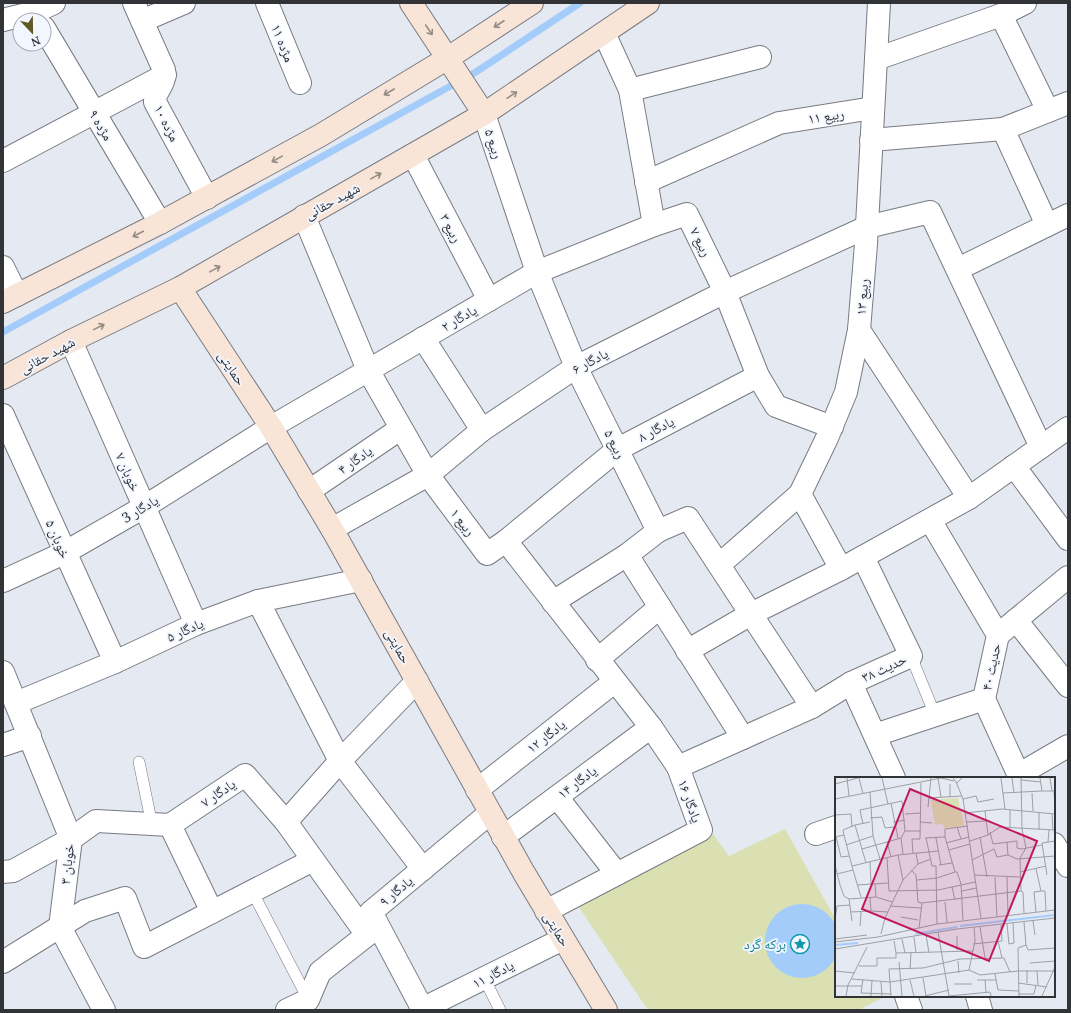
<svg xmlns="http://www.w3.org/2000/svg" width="1071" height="1013" viewBox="0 0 1071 1013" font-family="Georgia,'Noto Naskh Arabic',serif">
  <rect width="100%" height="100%" fill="#e5e9f1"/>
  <!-- green -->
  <polygon fill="#dbe0b3" points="785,829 836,920 836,996 886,996 859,1010 648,1010 576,903 713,834 729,856"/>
  <!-- water -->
  <circle fill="#a3ccfa" cx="802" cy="941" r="37"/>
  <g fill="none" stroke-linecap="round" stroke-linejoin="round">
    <!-- stream -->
    <polyline stroke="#a3ccfa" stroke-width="7" points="3,332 476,72 580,3"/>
    <defs>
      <g id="lane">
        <polyline points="911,656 935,715"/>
        <polyline points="139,762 152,825"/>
        <polyline points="252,891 308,999"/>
        <polyline points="484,978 500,1010"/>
      </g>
      <g id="street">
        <path d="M134 3 164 70C166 87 154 90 155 102L207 198"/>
        <polyline points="267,3 300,83"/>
        <polyline points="1001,15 1025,3"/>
        <polyline points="3,20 35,12 54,3"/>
        <polyline points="142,21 184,3"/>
        <polyline points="44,28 160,223"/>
        <polyline points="604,33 630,90 654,225 687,214 725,292 758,376 776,406 832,427"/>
        <polyline points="876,59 1001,15 1048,111"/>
        <polyline points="630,90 760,57"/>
        <polyline points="484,114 537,272 576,367 658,531 688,518 812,707"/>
        <polyline points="1003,129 1047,225"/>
        <polyline points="871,140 1003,129 1068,103"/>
        <polyline points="413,155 489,300"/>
        <polyline points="3,161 165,75"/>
        <polyline points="646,182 779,123 873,108"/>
        <polyline points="304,216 368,370 428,475 487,554 506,541 651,727 678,767"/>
        <polyline points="3,267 17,295"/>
        <polyline points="958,269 1068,215"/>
        <polyline points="859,330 969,498"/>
        <polyline points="423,338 482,430"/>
        <polyline points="71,341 196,624"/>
        <polyline points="3,415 115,662"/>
        <polyline points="1014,466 1068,539"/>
        <polyline points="309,491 400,429"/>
        <polyline points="930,520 998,635 984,699 1020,778"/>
        <polyline points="332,529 428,475 482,430 576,367 725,292 867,227 930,212 1041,447"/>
        <polyline points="506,541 618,449 758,376"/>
        <polyline points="627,555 743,738"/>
        <polyline points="863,557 911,656 851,683 894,778"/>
        <polyline points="719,565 800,494"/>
        <polyline points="841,569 800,494 827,438 846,392 859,330 866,244 879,3"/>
        <polyline points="3,581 64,553 144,507 271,427 537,272 654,225"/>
        <polyline points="258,601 340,761 423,869"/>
        <polyline points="553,602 627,555 658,531"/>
        <polyline points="1016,620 1068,686"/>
        <polyline points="998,635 1068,577"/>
        <polyline points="687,651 751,614 841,569 969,498 1068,428"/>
        <polyline points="597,660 660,607"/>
        <polyline points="3,672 71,839 60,927 104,1010"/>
        <polyline points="16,703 115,662 196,624 258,601 361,580"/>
        <polyline points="875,735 984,699"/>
        <polyline points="3,745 30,736"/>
        <polyline points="1018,775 1068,746"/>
        <polyline points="477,790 614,682"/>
        <polyline points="557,797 617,874"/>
        <polyline points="286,822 367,935"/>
        <polyline points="170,825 212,912"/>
        <polyline points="816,834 836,827"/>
        <polyline points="503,837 651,727"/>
        <polyline points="1054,844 1068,866"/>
        <polyline points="3,872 13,871 71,839 96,821 170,825 245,775 286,822 340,761 417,681"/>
        <polyline points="546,911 701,830 678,767 812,707 851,683"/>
        <polyline points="371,912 423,1010"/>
        <polyline points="3,962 85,911 125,898 144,947 313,860"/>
        <polyline points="906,996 911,1010"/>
        <polyline points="977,996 981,1010"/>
        <polyline points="422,1009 563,939"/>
        <polyline points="287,1010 308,1000 320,972 367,935 371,912 490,813"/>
      </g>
      <g id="secondary">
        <polyline points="411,3 484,114"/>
        <polyline points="180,288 271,427 332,529 524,873 606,1010"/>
        <polyline points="3,302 160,223 321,135 448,58 532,3"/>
        <polyline points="3,378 71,341 180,288 484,114 648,3"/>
      </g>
    </defs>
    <!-- lane casing -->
    <use href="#lane" stroke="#787b83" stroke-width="12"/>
    <!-- street casing -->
    <use href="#street" stroke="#787b83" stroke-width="24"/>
    <!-- secondary casing -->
    <use href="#secondary" stroke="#787b83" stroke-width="24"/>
    <!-- lane -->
    <use href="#lane" stroke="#fff" stroke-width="11"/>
    <!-- street -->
    <use href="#street" stroke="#fff" stroke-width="22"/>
    <!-- secondary -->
    <use href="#secondary" stroke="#f8e5d7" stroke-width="22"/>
  </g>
  <!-- one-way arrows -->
  <defs><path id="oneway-shaft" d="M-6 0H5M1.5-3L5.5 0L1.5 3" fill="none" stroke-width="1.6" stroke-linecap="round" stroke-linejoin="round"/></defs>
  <g stroke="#948c86">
    <use href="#oneway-shaft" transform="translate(499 24) rotate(147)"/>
    <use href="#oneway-shaft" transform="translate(429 30) rotate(56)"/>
    <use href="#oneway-shaft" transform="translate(389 92) rotate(150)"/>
    <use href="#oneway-shaft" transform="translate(512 95) rotate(-34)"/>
    <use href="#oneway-shaft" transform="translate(277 159) rotate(151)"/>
    <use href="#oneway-shaft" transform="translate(376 176) rotate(-29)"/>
    <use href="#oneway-shaft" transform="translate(138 234) rotate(153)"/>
    <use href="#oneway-shaft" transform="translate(215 269) rotate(-29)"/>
    <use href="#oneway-shaft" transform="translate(99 327) rotate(-26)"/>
  </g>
  <!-- icons -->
  <defs>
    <symbol id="sight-ring" viewBox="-11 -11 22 22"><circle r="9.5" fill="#f2f6ff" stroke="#0f9aa8" stroke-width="1.5"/><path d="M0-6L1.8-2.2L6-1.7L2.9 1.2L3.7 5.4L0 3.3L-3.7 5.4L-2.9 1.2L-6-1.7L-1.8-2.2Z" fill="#0f9aa8"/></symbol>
  </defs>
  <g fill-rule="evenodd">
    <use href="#sight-ring" x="789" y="933" width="22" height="22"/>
  </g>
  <g text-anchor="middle" stroke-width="3.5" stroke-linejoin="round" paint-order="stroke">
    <!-- street labels -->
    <g font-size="14" fill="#313336" stroke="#f2f6ff">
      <text transform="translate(283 43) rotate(68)" y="5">مژده ۱۱</text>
      <text transform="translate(826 116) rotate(-9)" y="5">ربیع ۱۱</text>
      <text transform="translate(167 123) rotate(63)" y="5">مژده ۱۰</text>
      <text transform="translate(101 125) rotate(59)" y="5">مژده ۹</text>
      <text transform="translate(494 144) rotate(72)" y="5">ربیع ۵</text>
      <text transform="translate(332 201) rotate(-29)" y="5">شهید حقانی</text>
      <text transform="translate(451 228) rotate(62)" y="5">ربیع ۳</text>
      <text transform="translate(701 242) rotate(64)" y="5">ربیع ۷</text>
      <text transform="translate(862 297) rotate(-85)" y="5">ربیع ۱۳</text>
      <text transform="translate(459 318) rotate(-30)" y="5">یادگار ۲</text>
      <text transform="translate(47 355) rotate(-29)" y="5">شهید حقانی</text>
      <text transform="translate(590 361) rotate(-28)" y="5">یادگار ۶</text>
      <text transform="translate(232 368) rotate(57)" y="5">حمایتی</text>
      <text transform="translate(656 429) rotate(-28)" y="5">یادگار ۸</text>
      <text transform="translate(615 444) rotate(63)" y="5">ربیع ۵</text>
      <text transform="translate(355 460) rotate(-35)" y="5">یادگار ۴</text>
      <text transform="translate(128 472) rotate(66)" y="5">خوبان ۷</text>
      <text transform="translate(140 509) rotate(-31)" y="5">یادگار 3</text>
      <text transform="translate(463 522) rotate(53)" y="5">ربیع ۱</text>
      <text transform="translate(58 539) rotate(66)" y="5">خوبان ۵</text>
      <text transform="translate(185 630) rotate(-24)" y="5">یادگار ۵</text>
      <text transform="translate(398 646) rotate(61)" y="5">حمایتی</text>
      <text transform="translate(991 667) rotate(-78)" y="5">حدیث ۴۰</text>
      <text transform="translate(884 668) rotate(-25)" y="5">حدیث ۳۸</text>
      <text transform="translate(546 736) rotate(-38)" y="5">یادگار ۱۲</text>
      <text transform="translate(577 782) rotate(-37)" y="5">یادگار ۱۴</text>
      <text transform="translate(218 793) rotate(-34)" y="5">یادگار ۷</text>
      <text transform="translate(690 801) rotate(70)" y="5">یادگار ۱۶</text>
      <text transform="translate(67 864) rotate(-84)" y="5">خوبان ۳</text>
      <text transform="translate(396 891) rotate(-40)" y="5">یادگار ۹</text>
      <text transform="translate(557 929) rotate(59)" y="5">حمایتی</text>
      <text transform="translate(493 974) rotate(-27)" y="5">یادگار ۱۱</text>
    </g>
    <!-- culture labels -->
    <g font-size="14" fill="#0d838f" stroke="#f2f6ff" text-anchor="end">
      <text x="786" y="949">برکه گرد</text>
    </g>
  </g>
  <!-- overview -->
  <g transform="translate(835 777)">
    <rect width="220" height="220" fill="#e5e9f1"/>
    <path d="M123 21 129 49 109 51 108 47 100 48 96 23Z" fill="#dbe0b3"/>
    <path fill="none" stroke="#a3ccfa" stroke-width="2" d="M125 149 220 138M80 157 122 150M0 168 23 166"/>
    <path fill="none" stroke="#9da0a6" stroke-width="1" d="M12 1 14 19M24 1 28 17M47 1 53 27M103 1 106 20M106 1 119 4M118 1 122 6 127 1M166 1 170 32M177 1 179 16M186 1 187 52 191 71 185 81 186 114 188 115 189 136M215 1 217 14M186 3 206 5M121 5 128 22 146 141M0 7 23 1M115 7V20M207 14H219L220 32M35 15 38 59 45 82M168 16 207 14 205 1M197 16 198 34M94 21 127 19M0 22 106 1M128 22 141 19 143 25 159 22M56 26 63 61M93 30 96 1M175 33V50M150 34 153 58M130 36 167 32 220 37M70 37 85 36M217 37 218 53M0 38 16 37 17 50M35 41 47 40 50 51 60 50M58 45 70 43M85 45 97 46M132 45 152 44M28 47 25 33 67 24 70 54 66 61 68 77M20 48 31 86M122 50 126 62M204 53V35M70 54H85M155 55 158 67M9 58 17 89M0 60 9 58 8 53 20 48 35 45M1 60 6 80 14 79M110 60 120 95H122L126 107 128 143M145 60 152 100M90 61 110 60V52L133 49M91 61 97 89H101L102 147M101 61 106 88M135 64 153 58 165 50 220 53M52 65 56 80M172 65 173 78M213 65 214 53M111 66 134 60M158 67 182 64V71L187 72 207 68M11 68 38 59M27 72 66 61M114 73 135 67M78 76 77 62H85L86 6M63 78 68 103M52 81 54 114 103 113 140 105M137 83 159 72 162 80 173 78 182 82 220 79M35 85 36 107M83 87 96 82M0 88 5 108 9 119 14 122 17 144M104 88 117 86M201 92 206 114H210L211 134M18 93 26 120M76 93 81 98 83 125 87 126 84 151M185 95 211 89M2 97 18 93 17 89 63 78 103 74M139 98 185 100M212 98 207 66 220 64M160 100 162 140M172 100 173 138M82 103 102 101 120 95M40 107 41 120M22 108 53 106M117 110 120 123M127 114 141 111M35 120 36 134 53 135M14 122 41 120 57 125M110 125 112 145M87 126 186 114M55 129 86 131M16 135 36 134M201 135 199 115 206 114M66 140 83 143M0 142 2 129 15 128M198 144 200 158M172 147 174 167 179 166 178 146M25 149 26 135M145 150 150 181M103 155 114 219M46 157 50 141 68 103 83 87 81 76M91 158 94 176M122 159V173M79 160 81 176M0 162 32 158M67 162 70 176M59 164 61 176M163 164 167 181M0 165 43 160 102 147 220 133M138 167 167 164 166 148M191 168 193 173 220 171M0 172 122 152 220 141M123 184 124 196M64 185 67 219M195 186 220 184M24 189H42V181H61V176L138 174M75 192 76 176M134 193 140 164 139 150M0 194 20 196M202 194 203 208M160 197 163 213 184 214M88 201 91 219M17 202 55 205 134 193 145 198 183 194H220M28 202 26 216 56 217M75 203 79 219M142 203H161M150 203 151 215M46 205 47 219M183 206 212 210M192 206V193M119 207H137M0 209H27M184 217H199L201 208M11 219 13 208 32 170M36 219 37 203M56 219 54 192 88 191 125 182 169 181 175 195M90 219 114 213M114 219 155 215 156 219M184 219 183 171 191 168 189 145M207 219 220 190"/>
    <path fill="#c2185b" fill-opacity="0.15" stroke="#c2185b" stroke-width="2" d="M75 12 202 64 154 184 27 132Z"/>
    <rect width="220" height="220" fill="none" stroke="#313336" stroke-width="2"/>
  </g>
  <!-- border -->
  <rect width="1071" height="1013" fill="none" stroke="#313336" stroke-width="8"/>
  <!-- north arrow -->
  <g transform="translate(32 32) rotate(158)"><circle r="19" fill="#f2f6ff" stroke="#a5a8af"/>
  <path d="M0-3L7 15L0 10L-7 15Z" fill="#5f5b27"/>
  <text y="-6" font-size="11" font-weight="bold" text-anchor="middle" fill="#313336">N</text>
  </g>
</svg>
